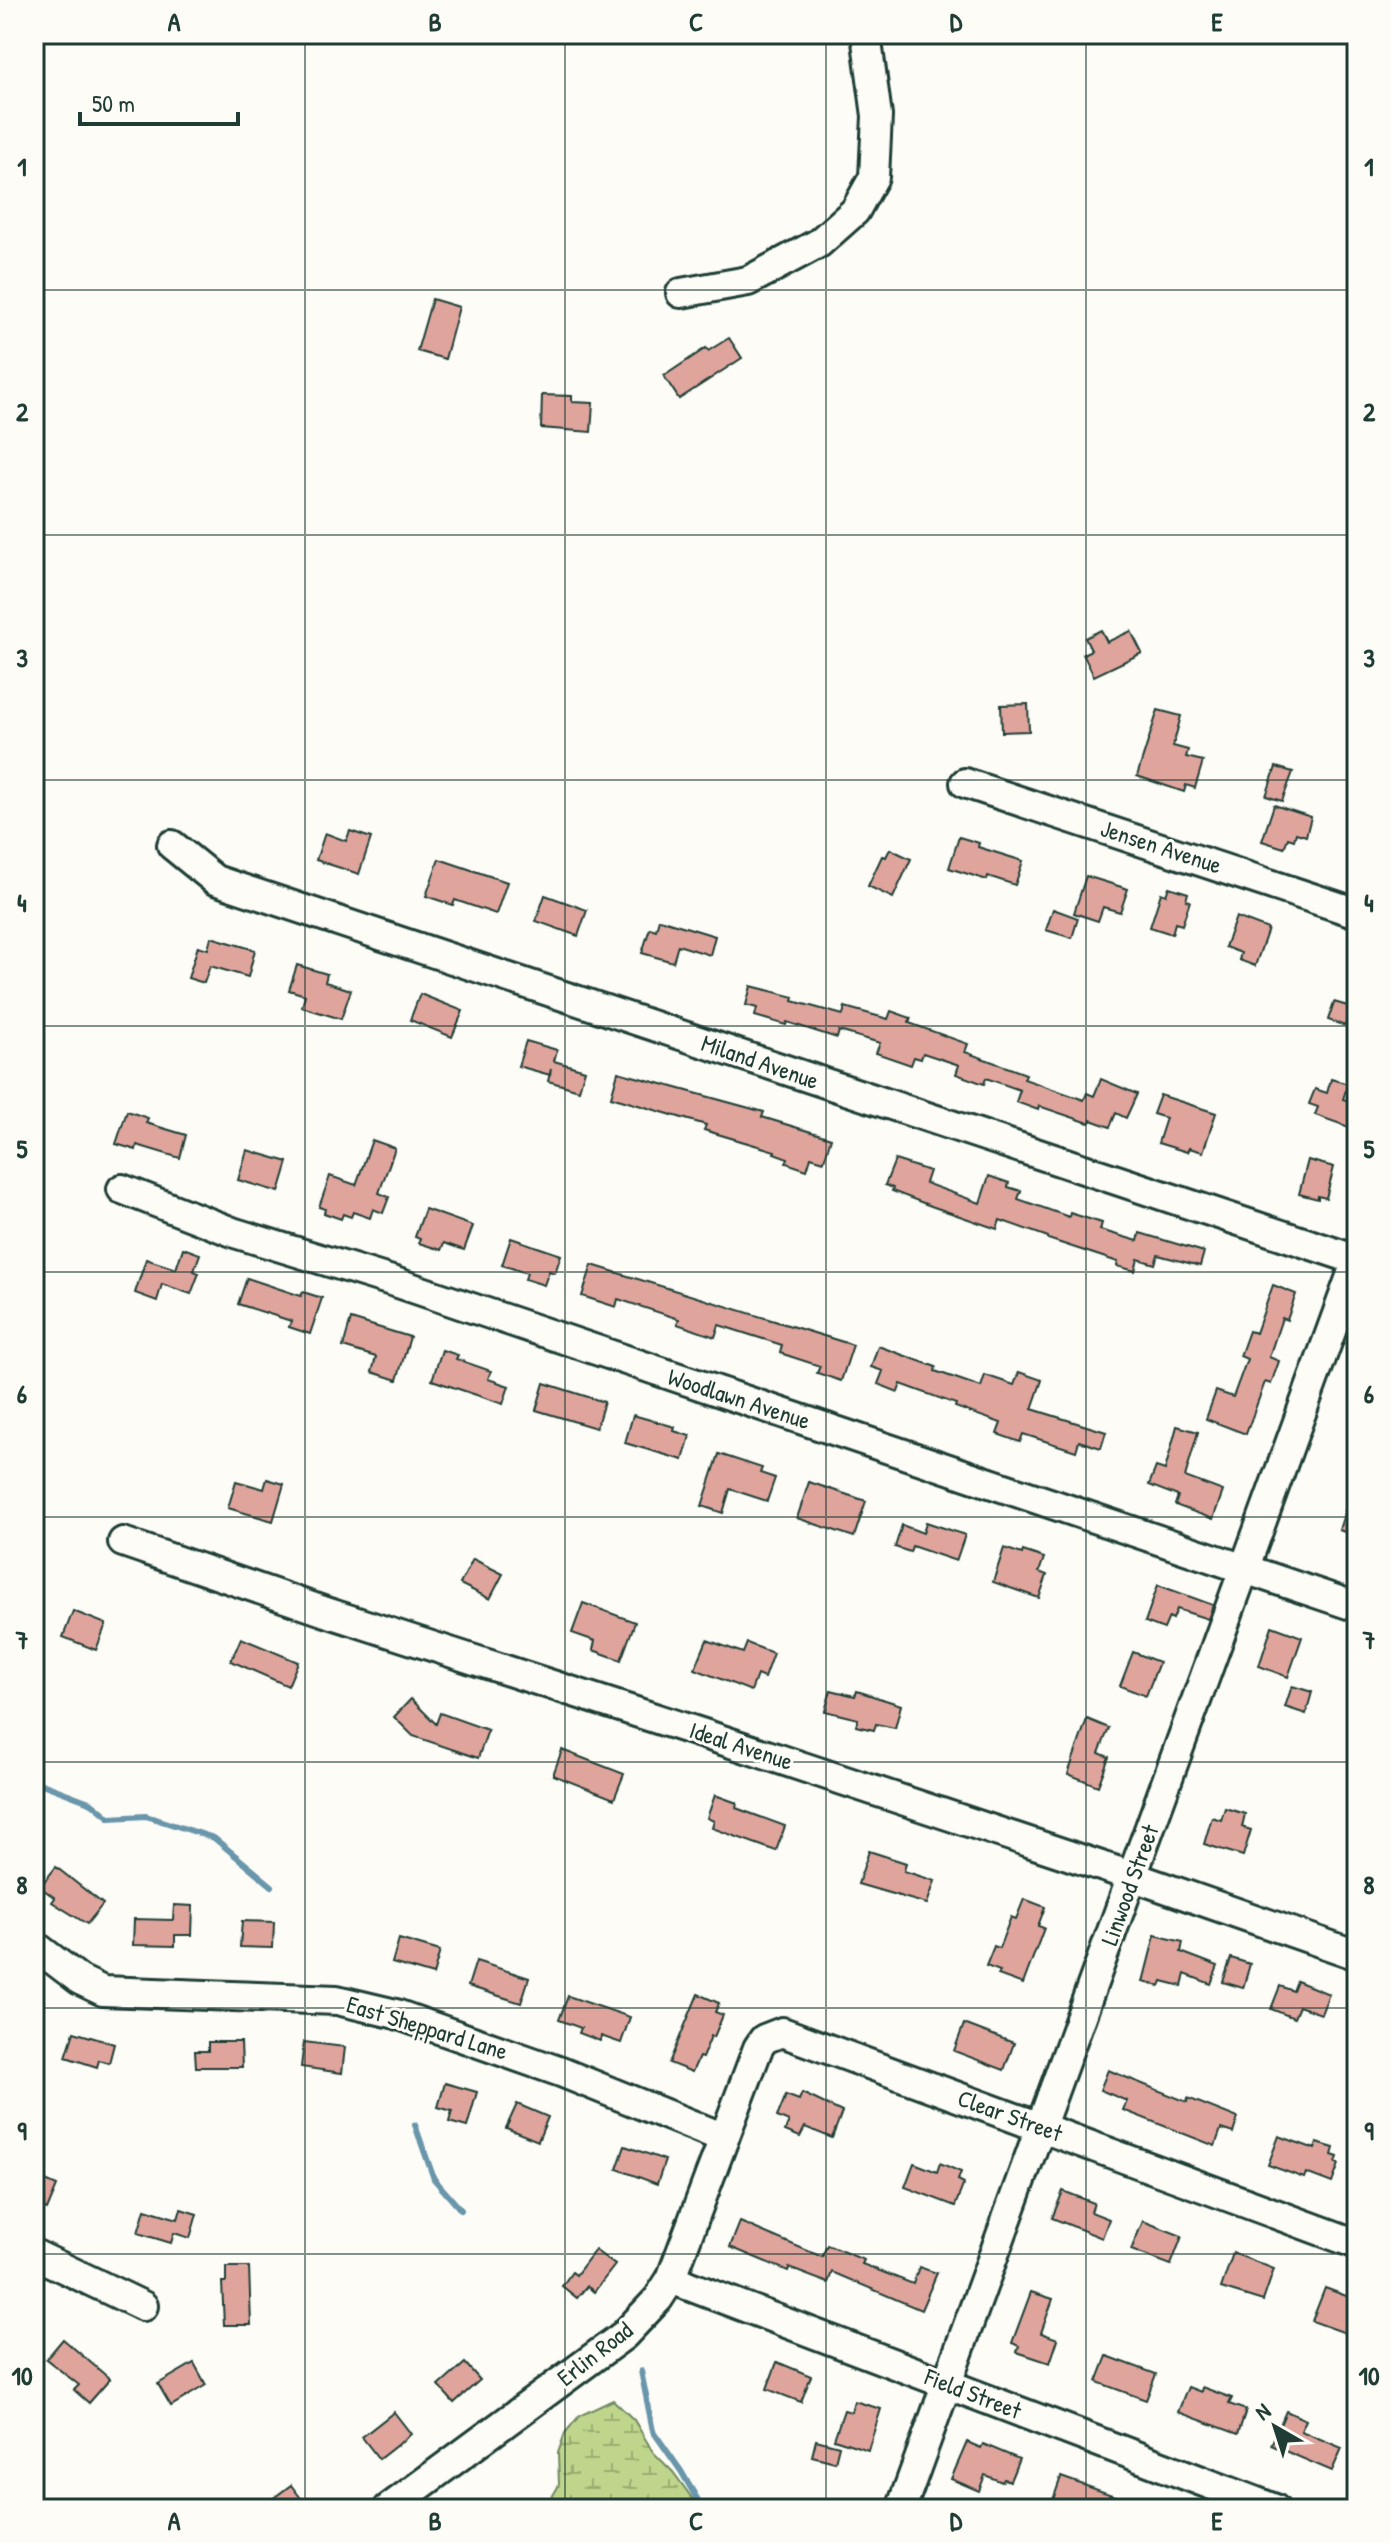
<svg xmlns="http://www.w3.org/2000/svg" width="1391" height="2543" viewBox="0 0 1391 2543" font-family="'Patrick Hand',sans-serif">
  <defs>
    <pattern id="wetland-marsh" width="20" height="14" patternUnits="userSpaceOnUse" patternTransform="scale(2)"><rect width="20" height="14" fill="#bfd58b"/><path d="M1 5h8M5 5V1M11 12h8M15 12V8" fill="none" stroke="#9bae72"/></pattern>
  </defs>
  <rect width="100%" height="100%" fill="#fdfcf7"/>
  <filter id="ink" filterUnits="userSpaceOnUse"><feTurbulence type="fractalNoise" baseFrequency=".0125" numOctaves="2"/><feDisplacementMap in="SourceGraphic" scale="16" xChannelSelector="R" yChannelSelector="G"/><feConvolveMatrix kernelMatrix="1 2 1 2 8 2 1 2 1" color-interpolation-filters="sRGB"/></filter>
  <g filter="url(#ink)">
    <!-- wetland -->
    <polygon fill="url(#wetland-marsh)" stroke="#6f8960" stroke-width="2" points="613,2400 634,2420 653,2452 673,2472 700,2509 545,2509 559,2485 558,2453 565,2433 579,2416"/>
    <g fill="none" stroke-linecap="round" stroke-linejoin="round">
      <!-- stream -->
      <g stroke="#6996aa" stroke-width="6">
        <polyline points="34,1781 92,1803 110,1818 146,1816 214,1838 272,1886"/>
        <polyline points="415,2125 434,2179 461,2210"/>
        <polyline points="641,2371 653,2431 681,2471 703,2509"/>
      </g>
    </g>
    <!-- building -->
    <g fill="#dfa59d" stroke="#1f3d34" stroke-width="2">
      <polygon points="432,299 459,307 445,359 417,351"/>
      <polygon points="729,338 742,358 679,399 664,376 706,348 708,351"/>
      <polygon points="542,395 572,396 572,402 593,403 591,432 541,428"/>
      <polygon points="1101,630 1107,642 1131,631 1142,653 1094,676 1083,654 1091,650 1085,638"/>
      <polygon points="1028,704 1029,731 1002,732 1001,705"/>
      <polygon points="1158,710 1181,716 1173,746 1188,750 1186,757 1203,761 1195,788 1186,785 1184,792 1137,776"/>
      <polygon points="1276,767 1293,772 1282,801 1266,796"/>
      <polygon points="1274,805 1311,817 1306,836 1296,833 1294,840 1288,838 1284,848 1262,841"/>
      <polygon points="350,831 371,838 359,874 316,860 325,833 346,841"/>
      <polygon points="959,837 979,843 978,847 1023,861 1015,885 988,876 987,880 949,868"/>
      <polygon points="890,849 911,859 893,898 868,886 882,856 886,857"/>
      <polygon points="439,859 507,882 496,914 455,900 453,905 426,896"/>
      <polygon points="1086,876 1128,889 1120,912 1103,907 1098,921 1074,913"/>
      <polygon points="1169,887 1188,893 1186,900 1190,901 1182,925 1175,923 1172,934 1150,927 1161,893 1166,895"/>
      <polygon points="545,895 587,910 578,936 536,921"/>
      <polygon points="1053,909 1078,918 1072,938 1046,930"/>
      <polygon points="1236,917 1268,929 1255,966 1239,960 1241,953 1225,947"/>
      <polygon points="659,919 715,936 710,955 678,945 673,962 642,953 650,928 656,930"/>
      <polygon points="211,937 255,950 248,977 210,966 204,983 188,978 198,946 208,949"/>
      <polygon points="297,965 327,974 325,982 351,990 341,1019 302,1007 305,995 289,990"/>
      <polygon points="751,986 794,997 793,1001 843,1015 845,1007 888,1019 891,1011 911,1018 909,1023 968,1044 965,1052 1026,1074 1024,1079 1084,1100 1087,1093 1094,1096 1101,1079 1137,1094 1126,1118 1116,1113 1110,1127 1091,1120 1089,1123 1039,1106 1038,1110 1016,1102 1020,1090 986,1078 984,1084 956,1074 959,1065 923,1053 921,1059 914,1057 911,1065 876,1053 880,1043 839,1031 837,1038 787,1022 786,1025 755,1016 757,1008 746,1005"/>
      <polygon points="420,994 463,1011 452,1037 410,1020"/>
      <polygon points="1334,1002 1351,1007 1345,1026 1328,1020"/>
      <polygon points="526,1041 557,1050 554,1061 585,1070 579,1090 548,1081 551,1069 550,1075 518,1066"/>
      <polygon points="618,1072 764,1112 762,1117 831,1138 824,1161 811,1157 807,1170 786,1163 788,1158 774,1153 775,1151 704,1130 706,1125 611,1097"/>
      <polygon points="1331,1079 1348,1084 1343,1099 1357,1103 1349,1127 1315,1115 1318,1107 1309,1104 1315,1089 1327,1093"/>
      <polygon points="1160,1095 1216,1113 1203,1152 1189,1148 1187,1152 1158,1143 1166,1118 1153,1114"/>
      <polygon points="127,1111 148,1118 146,1123 186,1135 180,1158 137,1145 136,1150 116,1144"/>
      <polygon points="372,1140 395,1148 379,1193 389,1197 383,1213 373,1209 370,1218 353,1212 351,1217 343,1214 341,1219 324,1213 325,1209 319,1207 330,1176 356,1185"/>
      <polygon points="247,1150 288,1162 279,1192 238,1180"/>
      <polygon points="895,1160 929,1171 925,1183 980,1203 989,1176 1009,1183 1008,1187 1021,1191 1018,1199 1069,1217 1070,1213 1102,1223 1100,1230 1138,1241 1140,1233 1204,1252 1200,1266 1158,1255 1155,1264 1138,1259 1135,1271 1117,1266 1118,1262 1048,1239 1048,1237 1000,1220 997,1229 931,1206 892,1191 893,1188 885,1185"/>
      <polygon points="1308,1160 1334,1167 1326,1198 1318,1196 1318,1199 1299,1194"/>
      <polygon points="425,1209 473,1226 464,1250 444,1243 441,1250 419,1243 420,1239 415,1237"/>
      <polygon points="511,1238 561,1255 555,1273 549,1271 544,1285 525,1279 527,1273 502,1265"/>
      <polygon points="183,1248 200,1254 194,1271 199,1273 191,1294 162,1284 157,1301 135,1293 146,1259 176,1269"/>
      <polygon points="592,1265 853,1345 841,1381 817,1373 820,1366 780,1353 782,1345 719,1325 715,1337 677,1324 679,1319 618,1299 616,1307 582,1296"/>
      <polygon points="247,1278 301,1296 303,1292 322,1298 310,1334 289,1327 291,1321 238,1304"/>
      <polygon points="1273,1285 1296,1294 1287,1320 1282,1318 1269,1357 1279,1361 1271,1384 1265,1382 1246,1434 1206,1419 1216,1391 1233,1397 1247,1359 1240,1356 1249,1331 1256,1333"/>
      <polygon points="351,1319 410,1337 397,1380 372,1372 376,1357 343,1347"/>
      <polygon points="878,1346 936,1367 935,1371 981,1387 985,1375 1014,1385 1019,1372 1042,1380 1032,1409 1106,1432 1101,1448 1079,1441 1076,1451 1023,1434 1020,1442 997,1434 1001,1423 955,1407 956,1404 901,1384 898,1392 878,1384 883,1371 871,1367"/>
      <polygon points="442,1350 458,1355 456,1359 491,1371 488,1379 509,1386 503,1404 432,1380"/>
      <polygon points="544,1383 604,1402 596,1428 536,1410"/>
      <polygon points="633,1415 675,1427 674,1431 690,1436 683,1460 625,1443"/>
      <polygon points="1177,1426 1198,1432 1185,1477 1223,1491 1213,1519 1175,1505 1178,1496 1149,1485 1156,1467 1165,1470"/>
      <polygon points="719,1454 762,1468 760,1473 775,1478 767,1501 730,1489 723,1513 702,1506"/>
      <polygon points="267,1479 284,1484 273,1521 228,1508 236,1481 264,1489"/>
      <polygon points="809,1482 866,1501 854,1537 797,1518"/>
      <polygon points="1353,1485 1357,1485 1357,1536 1339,1530"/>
      <polygon points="926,1522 965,1535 956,1561 912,1546 910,1552 895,1547 902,1525 923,1533"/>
      <polygon points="1004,1548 1022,1554 1023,1551 1044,1558 1039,1572 1047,1575 1039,1598 993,1582"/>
      <polygon points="473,1559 503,1574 490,1599 460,1584"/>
      <polygon points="1158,1585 1213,1605 1208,1619 1177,1609 1173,1619 1169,1617 1164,1629 1145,1622"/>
      <polygon points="583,1603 635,1622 621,1660 593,1650 595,1641 572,1633"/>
      <polygon points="73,1611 106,1624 96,1650 63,1637"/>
      <polygon points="1272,1626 1302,1637 1288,1677 1259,1666"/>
      <polygon points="241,1638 298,1662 288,1686 231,1661"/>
      <polygon points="707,1640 743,1653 747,1643 773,1653 764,1678 757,1675 751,1691 695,1669"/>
      <polygon points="1133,1652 1159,1662 1146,1696 1120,1686"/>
      <polygon points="1292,1686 1312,1692 1306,1714 1285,1707"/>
      <polygon points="831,1690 855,1696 857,1691 901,1705 895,1728 876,1724 874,1730 856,1726 858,1719 825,1711"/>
      <polygon points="411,1699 436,1724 440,1713 488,1730 478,1758 413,1736 394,1717"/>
      <polygon points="1087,1719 1109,1728 1099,1753 1109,1757 1098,1786 1068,1774"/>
      <polygon points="562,1750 624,1774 614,1799 553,1775"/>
      <polygon points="715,1795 737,1803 736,1808 785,1826 776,1851 712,1828 714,1821 707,1818"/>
      <polygon points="1225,1808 1245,1814 1242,1827 1251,1830 1243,1856 1204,1844 1212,1817 1221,1820"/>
      <polygon points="869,1851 906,1863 904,1871 935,1881 927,1904 858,1884"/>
      <polygon points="56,1867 103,1904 87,1924 52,1902 55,1898 40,1887"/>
      <polygon points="1024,1899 1045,1907 1038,1926 1044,1928 1023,1984 998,1975 1000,1971 986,1966 994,1946 999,1948 1011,1917 1016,1919"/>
      <polygon points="174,1905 193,1906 192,1935 175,1935 175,1946 133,1945 134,1919 173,1920"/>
      <polygon points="242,1921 274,1922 273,1948 240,1947"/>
      <polygon points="1155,1935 1183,1942 1181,1952 1218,1966 1211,1984 1185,1974 1182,1986 1162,1981 1160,1986 1143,1982"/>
      <polygon points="399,1939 440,1951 433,1975 392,1963"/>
      <polygon points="1231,1958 1250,1964 1243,1988 1223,1982"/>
      <polygon points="476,1961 529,1978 521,2003 468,1986"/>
      <polygon points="1297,1981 1329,1994 1321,2014 1299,2006 1294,2018 1271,2009 1280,1986 1293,1991"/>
      <polygon points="698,1994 719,2003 715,2012 723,2015 714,2037 711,2036 702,2058 699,2057 692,2072 669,2063"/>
      <polygon points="568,1996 630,2017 621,2043 601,2036 600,2041 579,2033 581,2028 559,2020"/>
      <polygon points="964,2024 1014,2043 1004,2070 954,2051"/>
      <polygon points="74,2032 114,2044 109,2063 99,2060 97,2067 66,2057"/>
      <polygon points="208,2042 241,2042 242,2067 196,2067 195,2051 208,2051"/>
      <polygon points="304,2042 345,2047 342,2073 301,2067"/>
      <polygon points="1108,2070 1187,2102 1188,2098 1238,2118 1233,2133 1221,2129 1215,2146 1123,2110 1127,2101 1100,2090"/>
      <polygon points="445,2083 477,2092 467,2127 449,2122 452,2111 438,2107"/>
      <polygon points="802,2093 842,2112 832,2138 805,2127 800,2137 785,2131 789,2122 777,2117 786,2095 799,2100"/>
      <polygon points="517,2104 548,2117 538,2141 506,2128"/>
      <polygon points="1279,2136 1315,2149 1317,2143 1334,2148 1332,2155 1338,2157 1336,2163 1339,2164 1332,2183 1306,2173 1304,2178 1268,2165"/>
      <polygon points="625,2146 665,2160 657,2184 617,2169"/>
      <polygon points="914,2163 937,2172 940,2163 961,2172 958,2180 964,2183 955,2206 905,2187"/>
      <polygon points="34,2176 57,2186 47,2210 34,2204"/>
      <polygon points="1063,2191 1094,2203 1091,2212 1109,2219 1102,2238 1052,2218"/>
      <polygon points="145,2209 178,2219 181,2209 197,2214 190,2238 174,2233 171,2243 138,2233"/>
      <polygon points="1143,2221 1182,2236 1171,2265 1131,2250"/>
      <polygon points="740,2222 822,2257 827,2245 864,2260 862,2264 913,2284 919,2267 937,2273 921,2310 832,2272 828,2283 789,2268 788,2271 730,2247"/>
      <polygon points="595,2250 615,2265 594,2292 587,2286 577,2298 562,2286 572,2272 576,2275"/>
      <polygon points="1233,2253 1274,2269 1263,2301 1221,2288"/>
      <polygon points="226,2267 249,2267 251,2325 224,2325 222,2282 226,2282"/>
      <polygon points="1325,2288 1357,2300 1357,2333 1352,2331 1351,2335 1312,2321"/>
      <polygon points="1031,2292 1053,2299 1041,2333 1058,2339 1050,2363 1017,2352 1019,2346 1012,2343"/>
      <polygon points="63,2339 110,2379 89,2403 74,2390 79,2385 46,2359"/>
      <polygon points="1107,2356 1156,2374 1146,2400 1097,2382"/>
      <polygon points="777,2362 811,2376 801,2402 767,2389"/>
      <polygon points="194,2363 206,2385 171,2406 158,2384"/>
      <polygon points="465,2363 480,2380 454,2403 439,2386"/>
      <polygon points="1188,2387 1201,2392 1202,2387 1232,2398 1229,2404 1246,2410 1238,2434 1178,2412"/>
      <polygon points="854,2401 881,2409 868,2450 834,2439 844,2410 851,2412"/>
      <polygon points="1286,2411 1306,2420 1301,2431 1342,2448 1332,2471 1271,2445"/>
      <polygon points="394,2412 411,2434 379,2459 362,2437"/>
      <polygon points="816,2440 839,2446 835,2462 812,2456"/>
      <polygon points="967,2442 981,2448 983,2444 1019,2459 1010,2481 1004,2479 1002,2482 985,2475 979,2491 951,2479"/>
      <polygon points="1061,2477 1115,2496 1110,2509 1078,2509 1053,2500"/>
      <polygon points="291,2485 309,2509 259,2509"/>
    </g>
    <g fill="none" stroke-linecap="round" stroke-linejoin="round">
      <defs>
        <g id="minor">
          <polyline points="681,293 748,281 819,243 855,211 874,177 877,116 866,34"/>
          <polyline points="965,783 1357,913"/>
          <polyline points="172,845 215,880 1357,1260"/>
          <polyline points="122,1189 235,1233 395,1282 1357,1607"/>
          <polyline points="123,1542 326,1612 707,1735 1134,1877 1357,1955"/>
          <polyline points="34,1945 80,1980 103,1991 337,2000 396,2014 561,2072 724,2138"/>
          <polyline points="34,2254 143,2306"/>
          <polyline points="671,2279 1275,2509"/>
          <polyline points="388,2509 624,2335 658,2299 671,2279 758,2048 764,2039 782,2032 1357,2244"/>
          <polyline points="901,2509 1357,1260"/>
        </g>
      </defs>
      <!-- minor casing -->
      <use href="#minor" stroke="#1f3d34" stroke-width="34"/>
      <!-- minor -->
      <use href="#minor" stroke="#fdfcf7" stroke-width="28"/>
    </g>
  </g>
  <!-- grid -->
  <path fill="none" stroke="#1f3d34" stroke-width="2" stroke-opacity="0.55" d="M305 34V2509M565 34V2509M826 34V2509M1086 34V2509M34 290H1357M34 535H1357M34 780H1357M34 1026H1357M34 1272H1357M34 1517H1357M34 1762H1357M34 2008H1357M34 2254H1357"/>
  <g text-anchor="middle" stroke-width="6" stroke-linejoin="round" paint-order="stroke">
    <!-- street labels -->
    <g font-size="24" fill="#1f3d34" stroke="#fdfcf7">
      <text transform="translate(1161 847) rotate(18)" y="8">Jensen Avenue</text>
      <text transform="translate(760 1062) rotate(19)" y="8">Miland Avenue</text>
      <text transform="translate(739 1399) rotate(18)" y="8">Woodlawn Avenue</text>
      <text transform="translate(741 1746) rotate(18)" y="8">Ideal Avenue</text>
      <text transform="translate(1130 1885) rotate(-70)" y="8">Linwood Street</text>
      <text transform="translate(427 2028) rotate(17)" y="8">East Sheppard Lane</text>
      <text transform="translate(1010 2116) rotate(20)" y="8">Clear Street</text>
      <text transform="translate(595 2354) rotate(-38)" y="8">Erlin Road</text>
      <text transform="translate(973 2394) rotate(21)" y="8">Field Street</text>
    </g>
  </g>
  <!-- margin -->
  <rect width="1391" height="2543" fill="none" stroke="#fdfcf7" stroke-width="88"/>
  <!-- north arrow -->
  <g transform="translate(1275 2427) rotate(321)" stroke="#fdfcf7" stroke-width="6" paint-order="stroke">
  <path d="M0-6L14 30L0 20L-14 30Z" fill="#1f3d34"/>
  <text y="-12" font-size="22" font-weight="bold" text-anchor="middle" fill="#1f3d34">N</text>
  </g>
  <!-- scale -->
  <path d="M80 112v12h158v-12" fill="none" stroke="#1f3d34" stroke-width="4"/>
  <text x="92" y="112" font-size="24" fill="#1f3d34" stroke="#fdfcf7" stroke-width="6" paint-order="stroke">50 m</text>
  <rect x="44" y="44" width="1303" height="2455" fill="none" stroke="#1f3d34" stroke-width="3"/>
  <g font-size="26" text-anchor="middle" font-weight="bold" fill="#1f3d34">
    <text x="174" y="31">A</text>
    <text x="435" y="31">B</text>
    <text x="696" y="31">C</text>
    <text x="956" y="31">D</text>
    <text x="1217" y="31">E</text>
    <text x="22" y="176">1</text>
    <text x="1369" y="176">1</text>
    <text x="22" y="421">2</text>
    <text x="1369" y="421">2</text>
    <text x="22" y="667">3</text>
    <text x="1369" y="667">3</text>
    <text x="22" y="912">4</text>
    <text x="1369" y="912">4</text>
    <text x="22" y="1158">5</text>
    <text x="1369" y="1158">5</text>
    <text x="22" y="1403">6</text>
    <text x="1369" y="1403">6</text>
    <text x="22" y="1649">7</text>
    <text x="1369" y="1649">7</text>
    <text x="22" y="1894">8</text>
    <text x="1369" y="1894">8</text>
    <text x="22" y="2140">9</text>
    <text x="1369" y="2140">9</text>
    <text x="22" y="2385">10</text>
    <text x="1369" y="2385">10</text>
    <text x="174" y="2530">A</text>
    <text x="435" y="2530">B</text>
    <text x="696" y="2530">C</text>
    <text x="956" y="2530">D</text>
    <text x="1217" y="2530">E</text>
  </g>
</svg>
